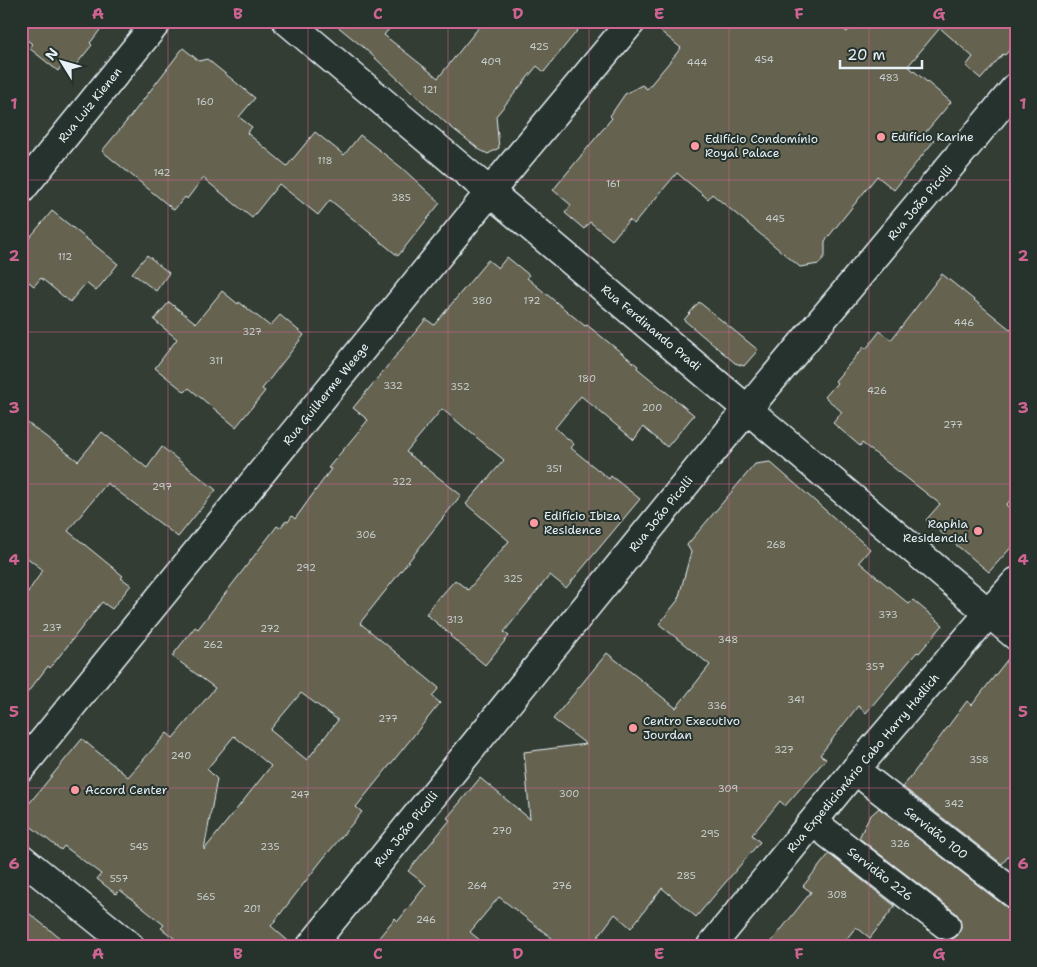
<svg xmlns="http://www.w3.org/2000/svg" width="1037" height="967" viewBox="0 0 1037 967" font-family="'Shantell Sans',sans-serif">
  <rect width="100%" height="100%" fill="#333d34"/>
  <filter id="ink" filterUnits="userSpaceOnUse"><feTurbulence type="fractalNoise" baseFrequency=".02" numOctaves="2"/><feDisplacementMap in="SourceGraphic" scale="10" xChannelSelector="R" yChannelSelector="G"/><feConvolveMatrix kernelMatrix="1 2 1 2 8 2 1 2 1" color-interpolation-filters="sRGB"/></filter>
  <g filter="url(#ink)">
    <!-- building -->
    <g fill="#656450" stroke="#e8f1f8" fill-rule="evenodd">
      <polygon points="21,21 107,21 90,43 92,45 75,66 71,63 69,66 64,62 58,71 29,48 32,44 21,35"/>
      <polygon points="331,21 396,21 384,35 438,78 484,21 585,21 544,72 537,66 496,116 499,148 488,154 480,150 447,124 363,47"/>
      <polygon points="648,21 833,21 847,32 856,21 1016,21 1016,42 1005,55 1003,54 981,79 966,66 973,57 940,28 908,66 951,102 925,133 934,141 894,190 877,176 825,241 825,256 819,264 800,267 712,194 708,199 677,173 634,224 629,220 612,240 590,222 584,229 565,213 571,205 553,190 612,118 610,116 625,94 642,85 647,89 681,48"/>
      <polygon points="183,48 199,61 207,59 255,98 239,117 252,127 247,133 287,166 315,132 344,155 360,135 402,168 440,203 398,256 330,200 318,215 279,184 252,218 203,178 187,199 185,197 174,210 102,151 130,117"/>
      <polygon points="52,211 118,264 96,291 86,283 70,302 41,278 34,286 21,276 21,248"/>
      <polygon points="147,255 169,273 156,291 132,273"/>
      <path d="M507 257 529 275 527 278 585 326 587 325 638 366 637 368 694 415 667 447 643 427 634 440 581 396 555 428 574 444 571 448 609 479 611 476 640 499 566 588 550 575 504 632 509 636 485 665 450 636 451 635 426 614 440 595 441 596 455 580 468 590 509 541 466 504 504 460 442 409 406 452 461 495 360 623 439 688 432 696 440 703 356 807 362 812 322 860 271 926 294 946H184L161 928 164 925 120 890 116 894 97 879 101 874 64 846 61 850 29 825 25 818 27 806 82 739 128 777 167 733 173 738 215 688 172 656 195 627 198 629 277 526 280 528 286 521 288 522 292 516 295 519 331 469 328 468 368 420 353 408 426 319 434 325 488 260 498 268ZM301 693 338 720 307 760 270 730ZM234 736 271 766 204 850 217 779 207 769Z"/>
      <polygon points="942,274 1016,334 1016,494 1006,505 1016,514 1016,542 989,572 926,520 940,504 862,443 860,446 833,423 842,412 825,397 837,383 835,381 864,347 866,349 880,331 891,340"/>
      <polygon points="222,291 238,304 239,302 270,326 280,315 304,335 262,389 265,391 236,427 189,388 185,392 155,368 177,339 154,320 169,302 196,323"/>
      <polygon points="699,302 758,350 744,366 735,363 684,320"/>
      <polygon points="21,418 78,461 102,432 147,468 162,447 216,490 178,537 107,483 68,531 123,576 121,578 131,585 112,609 102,602 50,668 48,666 21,701 21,602 43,570 21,553"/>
      <polygon points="770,462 870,549 859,562 909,604 913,600 943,625 919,653 917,652 866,713 858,706 820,755 826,759 785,806 780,801 752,835 760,842 696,917 662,888 631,928 615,914 591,946 562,946 499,897 470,932 487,946 372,946 395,918 398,921 426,885 408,871 450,820 447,818 480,778 530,819 524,752 586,744 553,719 607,653 676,708 710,665 659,624 678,600 691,552 687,545 755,464"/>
      <polygon points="1014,651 1016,651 1016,847 1002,864 903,787 967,701 972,705"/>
      <polygon points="879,808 1006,907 1016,910 1016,946 935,946 941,939 951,940 958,935 961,927 960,919 956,913 859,838 869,817"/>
      <polygon points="829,854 895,906 870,938 856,927 841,946 768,946 811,892 803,886"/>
      <polygon points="21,907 70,946 21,946"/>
    </g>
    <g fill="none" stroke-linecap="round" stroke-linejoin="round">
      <defs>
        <g id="minor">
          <polyline points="287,21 1016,636"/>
          <polyline points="21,190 158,21"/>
          <polyline points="989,613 1016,582"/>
          <polyline points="21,768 516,160 632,21"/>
          <polyline points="855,770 1016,895"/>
          <polyline points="813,822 946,925"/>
          <polyline points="311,946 701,465 1016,87"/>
        </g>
        <polyline id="tertiary" points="711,946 855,770 989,613"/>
        <polyline id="primary" points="21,858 130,946"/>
      </defs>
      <!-- minor casing -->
      <use href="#minor" stroke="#e8f1f8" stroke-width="31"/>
      <!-- tertiary casing -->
      <use href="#tertiary" stroke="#e8f1f8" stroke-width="31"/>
      <!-- primary casing -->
      <use href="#primary" stroke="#e8f1f8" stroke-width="31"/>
      <!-- minor -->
      <use href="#minor" stroke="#26332d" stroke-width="28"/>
      <!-- tertiary -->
      <use href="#tertiary" stroke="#26332d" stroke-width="28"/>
      <!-- primary -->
      <use href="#primary" stroke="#26332d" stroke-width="28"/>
    </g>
  </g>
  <!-- grid -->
  <path fill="none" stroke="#cf6492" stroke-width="1" stroke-opacity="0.55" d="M168 21V946M308 21V946M448 21V946M589 21V946M729 21V946M869 21V946M21 180H1016M21 332H1016M21 484H1016M21 636H1016M21 788H1016"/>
  <!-- markers -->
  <g fill="#ff9aa2" stroke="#26332d" stroke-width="2">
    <circle cx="881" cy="137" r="5"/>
    <circle cx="695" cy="146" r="5"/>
    <circle cx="534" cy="523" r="5"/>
    <circle cx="978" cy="531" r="5"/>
    <circle cx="633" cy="728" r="5"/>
    <circle cx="75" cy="790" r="5"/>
  </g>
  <g text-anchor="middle" stroke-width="4" stroke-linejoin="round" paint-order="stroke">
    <!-- number labels -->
    <g font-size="10" fill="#c7cece">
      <text x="539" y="50">425</text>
      <text x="764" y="63">454</text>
      <text x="491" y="65">409</text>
      <text x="697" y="66">444</text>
      <text x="889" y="81">483</text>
      <text x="430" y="93">121</text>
      <text x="205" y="105">160</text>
      <text x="325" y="164">118</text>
      <text x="162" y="176">142</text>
      <text x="613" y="187">161</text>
      <text x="401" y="201">385</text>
      <text x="775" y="222">445</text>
      <text x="65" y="260">112</text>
      <text x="482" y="304">380</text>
      <text x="532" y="304">172</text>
      <text x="964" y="326">446</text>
      <text x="252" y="335">327</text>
      <text x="216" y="364">311</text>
      <text x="587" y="382">180</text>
      <text x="393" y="389">332</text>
      <text x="460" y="390">352</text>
      <text x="877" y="394">426</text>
      <text x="652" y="411">200</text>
      <text x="953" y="428">277</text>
      <text x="554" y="472">351</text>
      <text x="402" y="485">322</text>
      <text x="162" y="490">297</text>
      <text x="366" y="538">306</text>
      <text x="776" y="548">268</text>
      <text x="306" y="571">292</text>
      <text x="513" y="582">325</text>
      <text x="888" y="618">373</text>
      <text x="455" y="623">313</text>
      <text x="52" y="631">237</text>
      <text x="270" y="632">272</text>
      <text x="728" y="643">348</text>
      <text x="213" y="648">262</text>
      <text x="875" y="670">357</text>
      <text x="796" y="703">341</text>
      <text x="717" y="709">336</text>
      <text x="388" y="722">277</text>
      <text x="784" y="753">327</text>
      <text x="181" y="759">240</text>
      <text x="979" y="763">358</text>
      <text x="728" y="792">309</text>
      <text x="569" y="797">300</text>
      <text x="300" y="798">247</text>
      <text x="954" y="807">342</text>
      <text x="502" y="834">270</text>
      <text x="710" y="837">295</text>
      <text x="900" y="847">326</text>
      <text x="139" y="850">545</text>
      <text x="270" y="850">235</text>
      <text x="686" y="879">285</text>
      <text x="119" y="882">557</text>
      <text x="477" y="889">264</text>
      <text x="562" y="889">276</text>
      <text x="837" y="898">308</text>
      <text x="206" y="900">565</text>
      <text x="252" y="912">201</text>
      <text x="426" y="923">246</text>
    </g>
    <!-- street labels -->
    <g font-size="12" fill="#e8f1f8" stroke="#26332d">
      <text transform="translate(90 105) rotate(-51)" y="4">Rua Luiz Kienen</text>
      <text transform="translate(920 203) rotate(-50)" y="4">Rua João Picolli</text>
      <text transform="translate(651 328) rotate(40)" y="4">Rua Ferdinando Pradi</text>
      <text transform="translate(326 394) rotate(-51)" y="4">Rua Guilherme Weege</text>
      <text transform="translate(661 514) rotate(-51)" y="4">Rua João Picolli</text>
      <text transform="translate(863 763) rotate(-50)" y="4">Rua Expedicionário Cabo Harry Hadlich</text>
      <text transform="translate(406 829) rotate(-51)" y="4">Rua João Picolli</text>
      <text transform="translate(936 833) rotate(38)" y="4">Servidão 100</text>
      <text transform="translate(880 874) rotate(38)" y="4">Servidão 226</text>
    </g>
    <!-- poi labels -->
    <g font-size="12" fill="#e8f1f8" stroke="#26332d" text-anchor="start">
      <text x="891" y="141">Edifício Karine</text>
      <text x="705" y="143">Edifício Condomínio<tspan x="705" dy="14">Royal Palace</tspan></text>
      <text x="544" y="520">Edifício Ibiza<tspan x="544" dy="14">Residence</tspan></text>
      <text x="968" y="528" text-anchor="end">Raphia<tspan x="968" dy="14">Residencial</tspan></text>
      <text x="643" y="725">Centro Executivo<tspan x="643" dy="14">Jourdan</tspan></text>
      <text x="85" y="794">Accord Center</text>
    </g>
  </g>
  <!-- margin -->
  <rect width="1037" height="967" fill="none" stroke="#26332d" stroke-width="55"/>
  <!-- north arrow -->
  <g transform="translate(62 62) rotate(307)" stroke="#26332d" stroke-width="4" paint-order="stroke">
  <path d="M0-4L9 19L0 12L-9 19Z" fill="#e8f1f8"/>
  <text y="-8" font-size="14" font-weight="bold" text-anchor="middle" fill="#e8f1f8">N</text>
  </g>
  <!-- scale -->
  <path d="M840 60v8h82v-8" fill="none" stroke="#e8f1f8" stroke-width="2.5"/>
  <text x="847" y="60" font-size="15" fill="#e8f1f8" stroke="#26332d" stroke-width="4" paint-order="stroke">20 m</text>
  <rect x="28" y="28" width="982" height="912" fill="none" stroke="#cf6492" stroke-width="2"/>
  <g font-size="16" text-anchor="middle" font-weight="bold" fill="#cf6492">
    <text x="98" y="19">A</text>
    <text x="238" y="19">B</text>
    <text x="378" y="19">C</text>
    <text x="518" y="19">D</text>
    <text x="659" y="19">E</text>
    <text x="799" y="19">F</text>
    <text x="939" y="19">G</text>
    <text x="14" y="109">1</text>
    <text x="1023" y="109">1</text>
    <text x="14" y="261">2</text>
    <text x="1023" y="261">2</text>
    <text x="14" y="413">3</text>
    <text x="1023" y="413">3</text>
    <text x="14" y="565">4</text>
    <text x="1023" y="565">4</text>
    <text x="14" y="717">5</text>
    <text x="1023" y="717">5</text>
    <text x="14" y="869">6</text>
    <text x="1023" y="869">6</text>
    <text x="98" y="959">A</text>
    <text x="238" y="959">B</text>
    <text x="378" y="959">C</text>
    <text x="518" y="959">D</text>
    <text x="659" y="959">E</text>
    <text x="799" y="959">F</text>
    <text x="939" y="959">G</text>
  </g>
</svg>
